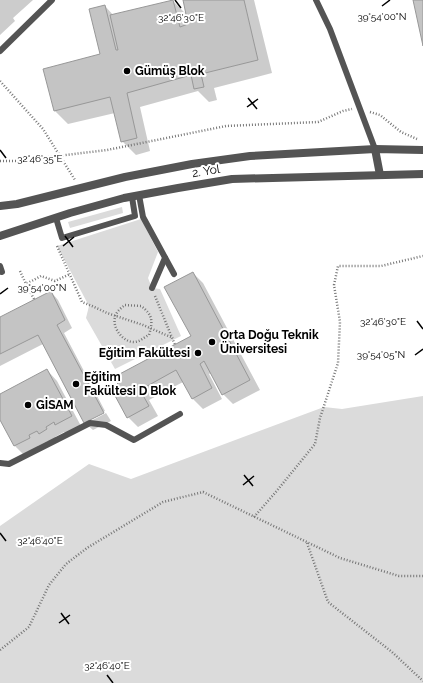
<svg xmlns="http://www.w3.org/2000/svg" width="423" height="683" viewBox="0 0 423 683" font-family="Raleway,sans-serif">
  <rect width="100%" height="100%" fill="#fff"/>
  <!-- green -->
  <g fill="#dbdbdb">
    <polygon points="122,207 123,213 70,228 68,222"/>
    <polygon points="141,219 158,252 148,278 152,288 160,289 181,336 115,369 86,318 89,306 57,246"/>
    <polygon points="423,396 423,683 0,683 0,526 89,464 131,479 324,407 342,409"/>
  </g>
  <!-- shadow -->
  <g fill="#0003">
    <polygon points="0,0 33,0 13,18 15,21 0,35"/>
    <polygon points="184,0 254,0 272,73 214,88 217,100 209,102 198,91 140,107 150,151 136,155 122,141 115,113 68,124 55,111 102,55 105,6 114,16 173,1 188,16"/>
    <polygon points="193,273 203,283 260,390 233,404 223,394 211,373 209,374 222,399 203,409 193,399 183,382 149,400 158,416 138,427 128,417 121,388 192,337"/>
    <polygon points="51,292 58,300 72,328 64,333 105,411 87,421 87,423 106,413 111,421 93,430 85,423 43,344 0,366 0,318"/>
    <polygon points="47,370 57,381 81,426 66,434 64,432 55,437 57,439 50,443 48,441 38,446 40,448 25,456 15,446 0,418 0,395"/>
  </g>
  <!-- building -->
  <g fill="#c4c4c4" stroke="#989898">
    <polygon points="173,0 180,27 188,24 183,0 244,0 258,60 201,74 204,87 194,89 191,75 127,93 137,138 121,142 110,97 54,111 43,69 100,54 89,9 105,5 116,50 118,50 110,15"/>
    <polygon points="413,0 423,0 423,46"/>
    <polygon points="193,272 250,380 222,395 204,361 200,364 212,388 192,399 176,370 140,390 149,406 127,418 113,392 120,388 114,377 191,336 164,287"/>
    <polygon points="51,291 65,320 57,325 104,413 84,423 38,335 0,354 0,317"/>
    <polygon points="47,369 72,416 55,425 54,422 46,427 47,429 39,434 37,431 29,435 30,438 14,446 0,420 0,394"/>
  </g>
  <g fill="none" stroke-linecap="round" stroke-linejoin="round">
    <!-- path -->
    <g stroke="#767676" stroke-width="2.5" stroke-dasharray="1 2" stroke-linecap="butt">
      <polyline points="0,81 43,129 75,180"/>
      <polyline points="370,112 380,115 401,132 417,139"/>
      <polyline points="0,161 16,161 107,150 226,126 318,122 343,111 352,109"/>
      <polyline points="57,246 82,302 92,306 107,313 143,325 173,338"/>
      <polyline points="20,271 26,284"/>
      <polyline points="155,296 175,345"/>
      <polyline points="34,299 26,284 41,276 55,281 70,274"/>
      <path d="M125 305 141 306C153 315 153 321 149 335 144 337 140 342 134 342 123 342 112 328 115 317 116 312 121 308 125 305Z"/>
      <polyline points="254,517 275,493 315,444 320,418 338,363 340,322 334,285 338,266 381,266 423,256"/>
      <polyline points="307,543 328,602 392,652 423,681"/>
      <polyline points="0,650 29,627 49,585 66,564 87,548 163,502 203,492 340,558 399,576 423,576"/>
    </g>
    <!-- service -->
    <g stroke="#545454" stroke-width="6">
      <polyline points="316,0 330,29 375,149"/>
      <polyline points="0,51 52,0"/>
      <polyline points="139,195 143,217 174,274"/>
      <polyline points="56,218 62,238 135,216 132,197"/>
      <polyline points="0,266 2,272"/>
      <polyline points="152,288 165,258"/>
      <polyline points="0,463 9,464 90,423 106,425 134,440 180,414"/>
    </g>
    <!-- tertiary -->
    <g stroke="#545454" stroke-width="8">
      <polyline points="375,149 380,175"/>
      <polyline points="0,206 17,204 125,177 192,164 250,156 375,149 423,150"/>
      <polyline points="0,236 70,213 124,198 178,188 232,179 423,174"/>
    </g>
  </g>
  <!-- ticks -->
  <path fill="none" stroke="#000" stroke-width="1.5" d="M175 0 181 8M382 6 390 0M248 98 257 109M247 107 258 99M0 150 6 158M65 236 73 247M63 246 74 237M0 294 8 288M417 321 423 329M415 355 423 349M244 475 253 486M243 485 254 476M0 533 6 541M61 613 69 624M59 623 70 615M107 675 113 683"/>
  <!-- markers -->
  <g fill="#000" stroke="#fff" stroke-width="1.5">
    <circle cx="127" cy="71" r="4"/>
    <circle cx="212" cy="342" r="4"/>
    <circle cx="198" cy="353" r="4"/>
    <circle cx="76" cy="384" r="4"/>
    <circle cx="28" cy="405" r="4"/>
  </g>
  <g text-anchor="middle" stroke-width="4" stroke-linejoin="round" paint-order="stroke">
    <!-- poi labels -->
    <g font-size="12" font-weight="bold" fill="#000" stroke="#fff" text-anchor="start">
      <text x="135" y="75">Gümüş Blok</text>
      <text x="220" y="339">Orta Doğu Teknik<tspan x="220" dy="14">Üniversitesi</tspan></text>
      <text x="190" y="357" text-anchor="end">Eğitim Fakültesi</text>
      <text x="84" y="381">Eğitim<tspan x="84" dy="14">Fakültesi D Blok</tspan></text>
      <text x="36" y="409">GİSAM</text>
    </g>
    <!-- street labels -->
    <g font-size="12" fill="#000" stroke="#fff">
      <text transform="translate(206 171) rotate(-9)" y="4">2. Yol</text>
    </g>
  </g>
  <g font-size="10" text-anchor="middle" fill="#000" stroke="#fff" stroke-width="4" stroke-linejoin="round" paint-order="stroke">
    <text x="382" y="20">39°54'00"N</text>
    <text x="181" y="21">32°46'30"E</text>
    <text x="40" y="162">32°46'35"E</text>
    <text x="42" y="291">39°54'00"N</text>
    <text x="383" y="325">32°46'30"E</text>
    <text x="381" y="358">39°54'05"N</text>
    <text x="40" y="544">32°46'40"E</text>
    <text x="107" y="669">32°46'40"E</text>
  </g>
</svg>
